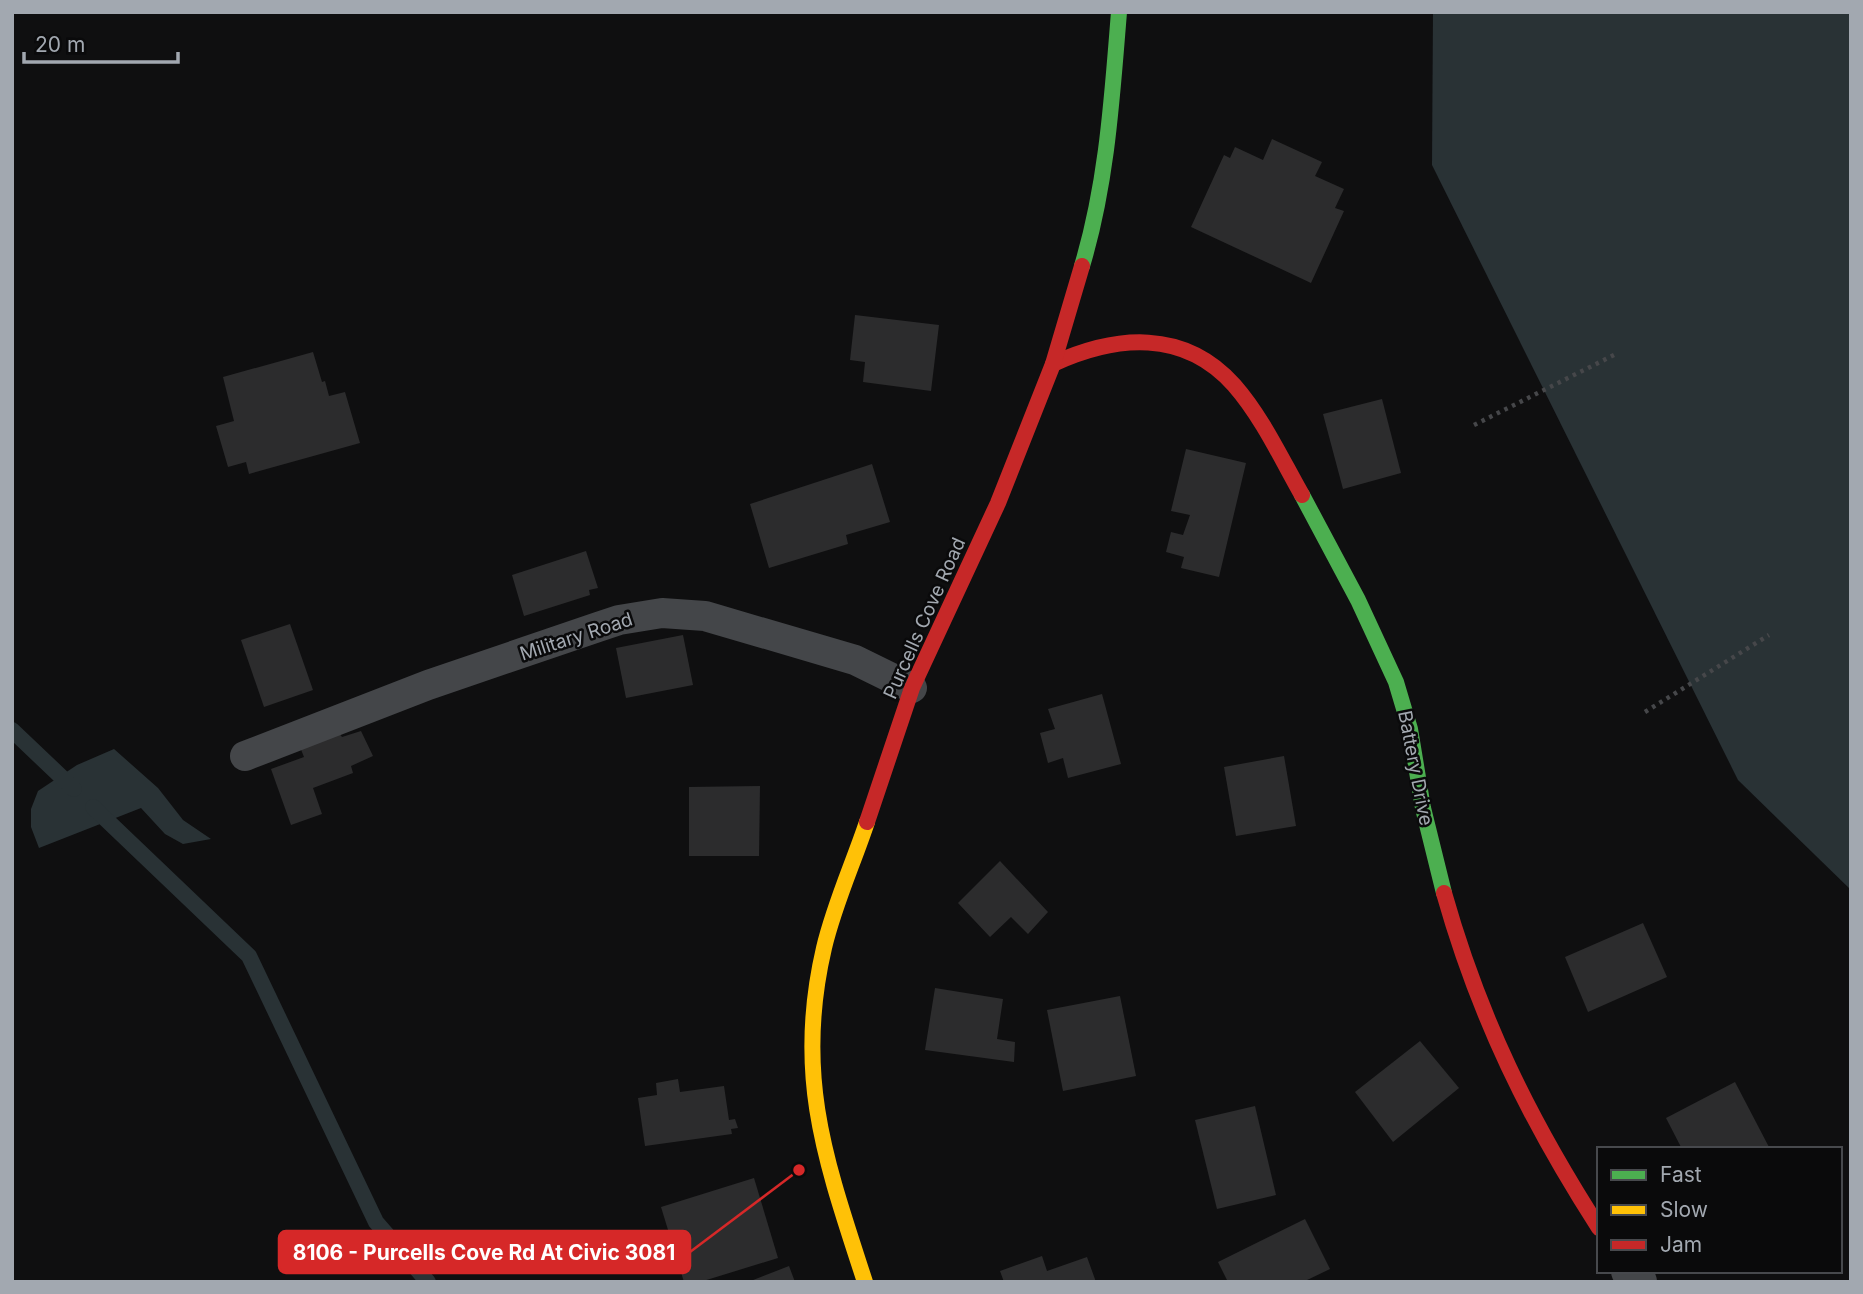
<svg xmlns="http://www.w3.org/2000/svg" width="1863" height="1294" viewBox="0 0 1863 1294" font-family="Inter,sans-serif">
  <rect width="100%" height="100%" fill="#0f0f10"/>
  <!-- water -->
  <g fill="#293235">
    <polygon points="1433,12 1851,12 1851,890 1738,780 1432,165"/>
    <polygon points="114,749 158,788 183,820 211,839 183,844 165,834 141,808 39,848 31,827 31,809 38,791 77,765"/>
  </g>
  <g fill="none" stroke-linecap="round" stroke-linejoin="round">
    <!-- stream -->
    <g stroke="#293235" stroke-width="16">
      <polyline points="12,730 74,789"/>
      <polyline points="93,807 249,956 376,1222 428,1282"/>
    </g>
  </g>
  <!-- building -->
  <g fill="#2c2c2d">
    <polygon points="1272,139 1322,162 1315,176 1344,189 1335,208 1344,211 1311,283 1191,227 1224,155 1230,158 1235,147 1263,160"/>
    <polygon points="855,315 939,325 931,391 863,382 865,362 850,360"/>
    <polygon points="313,352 322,382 325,381 329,396 345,392 360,443 249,474 246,462 228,467 216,426 234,421 223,377"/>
    <polygon points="1382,399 1401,473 1343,489 1323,414"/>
    <polygon points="1186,449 1246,463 1219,577 1181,568 1184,557 1166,552 1171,532 1183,535 1190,515 1171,511"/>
    <polygon points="872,464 890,522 846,535 848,544 769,568 750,504"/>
    <polygon points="586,551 598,588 589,590 590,595 524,616 512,575"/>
    <polygon points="290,624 313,690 264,707 241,640"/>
    <polygon points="683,635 693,685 626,698 616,648"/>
    <polygon points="1102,694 1121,764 1068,778 1063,758 1048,763 1040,733 1055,729 1048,709"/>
    <polygon points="361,731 373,756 351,766 353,773 313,788 322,814 291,825 271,769 304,757 300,747 339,733 342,737"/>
    <polygon points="1284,756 1296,826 1236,836 1224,767"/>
    <polygon points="760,786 759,856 689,856 689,787"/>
    <polygon points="1000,861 1048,912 1028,934 1011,917 990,937 958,903"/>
    <polygon points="1643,923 1667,977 1588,1012 1565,957"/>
    <polygon points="935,988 1003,999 997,1039 1015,1042 1014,1062 925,1050"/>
    <polygon points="1120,996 1136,1076 1063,1091 1047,1010"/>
    <polygon points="1420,1041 1459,1088 1393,1142 1355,1092"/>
    <polygon points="678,1079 680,1092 724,1086 729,1120 735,1119 738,1128 731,1129 732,1134 645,1146 638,1098 657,1095 656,1083"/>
    <polygon points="1735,1082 1770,1149 1682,1149 1666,1118"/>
    <polygon points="1255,1106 1276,1195 1217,1209 1195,1120"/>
    <polygon points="754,1178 778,1258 700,1282 684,1282 661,1207"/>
    <polygon points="1305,1219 1330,1269 1303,1282 1228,1282 1218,1262"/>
    <polygon points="1042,1256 1047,1271 1087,1257 1096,1282 1004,1282 1000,1271"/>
    <polygon points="789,1266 795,1282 748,1282"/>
  </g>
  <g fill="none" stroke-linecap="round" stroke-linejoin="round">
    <!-- path -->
    <g stroke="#46474a" stroke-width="4.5" stroke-dasharray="3.5 5" stroke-linecap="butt">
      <polyline points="1474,425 1616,354"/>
      <polyline points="1645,712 1769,635"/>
    </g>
    <!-- lane -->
    <polyline stroke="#444649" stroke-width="30" points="245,756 428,685 598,627 619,620 662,613 705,616 855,660 912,688"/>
    <!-- street -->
    <polyline stroke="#444649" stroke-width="38" points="1630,1271 1638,1282"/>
    <!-- fast -->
    <g stroke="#4caf50" stroke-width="16">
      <path d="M1082 266C1107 183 1112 98 1119 12"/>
      <polyline points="1302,495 1358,600 1396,682 1410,729 1423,808 1444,893"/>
    </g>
    <!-- slow -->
    <path stroke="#ffc107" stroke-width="16" d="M865 1282C826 1162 794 1076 824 948 834 905 853 864 867 822"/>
    <!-- jam -->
    <g stroke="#c62828" stroke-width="16">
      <path d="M1053 364C1116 335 1184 329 1234 385 1262 417 1281 458 1302 495"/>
      <polyline points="867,822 912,688 998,503 1053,364 1082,266"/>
      <path d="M1444 893C1479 1017 1529 1119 1599 1228"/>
    </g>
  </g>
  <g text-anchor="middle" stroke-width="5" stroke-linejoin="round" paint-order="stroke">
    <!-- street labels -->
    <g font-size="19" fill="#a2a8b0" stroke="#0a0a0b">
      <text transform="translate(924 618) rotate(-66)" y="7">Purcells Cove Road</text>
      <text transform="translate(576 636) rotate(-18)" y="7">Military Road</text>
      <text transform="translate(1416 768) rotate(79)" y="7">Battery Drive</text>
    </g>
  </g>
  <!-- callouts -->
  <path fill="none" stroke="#d62828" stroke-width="2.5" d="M799 1170L690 1252"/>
  <circle fill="#d62828" stroke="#0a0a0b" stroke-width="2.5" cx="799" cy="1170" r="7"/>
  <rect fill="#d62828" stroke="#d62828" stroke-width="2.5" x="279" y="1231" width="411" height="42" rx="7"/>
  <g font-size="21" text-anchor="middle" font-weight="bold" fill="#fff">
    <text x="484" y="1260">8106 - Purcells Cove Rd At Civic 3081</text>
  </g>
  <!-- border -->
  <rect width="1863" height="1294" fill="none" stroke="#a2a8b0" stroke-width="28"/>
  <!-- legend -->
  <rect x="1597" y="1147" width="245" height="126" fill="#0a0a0b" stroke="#47494d" stroke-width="2"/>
  <rect x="1611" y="1170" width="35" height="10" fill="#4caf50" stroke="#47494d" stroke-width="2"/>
  <text x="1660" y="1182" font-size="21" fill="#a2a8b0">Fast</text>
  <rect x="1611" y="1205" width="35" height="10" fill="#ffc107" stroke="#47494d" stroke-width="2"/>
  <text x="1660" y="1217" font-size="21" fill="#a2a8b0">Slow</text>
  <rect x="1611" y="1240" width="35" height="10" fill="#c62828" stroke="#47494d" stroke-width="2"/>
  <text x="1660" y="1252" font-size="21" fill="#a2a8b0">Jam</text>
  <!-- scale -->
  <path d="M24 52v10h154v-10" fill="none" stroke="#a2a8b0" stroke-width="3.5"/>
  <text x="35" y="52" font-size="21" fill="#a2a8b0" stroke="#0a0a0b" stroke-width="5" paint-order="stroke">20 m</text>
</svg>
